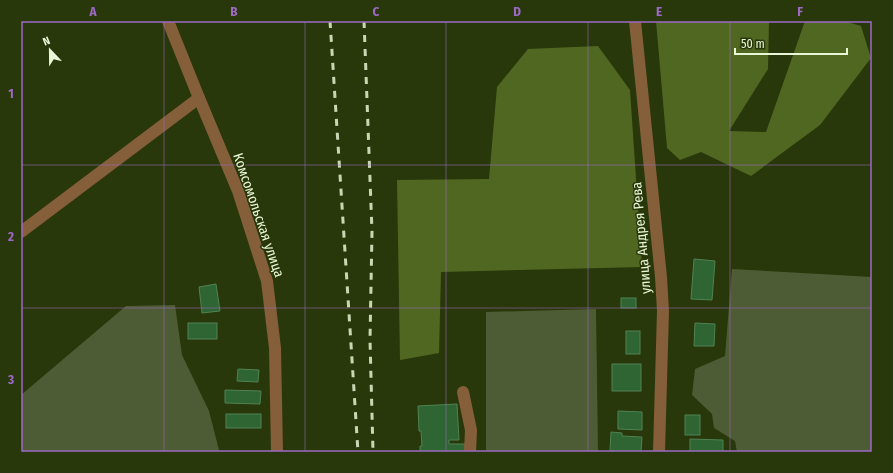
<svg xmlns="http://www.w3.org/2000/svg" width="893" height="473" viewBox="0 0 893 473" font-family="'Fira Sans Condensed',sans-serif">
  <rect width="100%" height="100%" fill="#29380a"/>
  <!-- green -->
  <g fill="#4d5c35">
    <polygon points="732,269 872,277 872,452 737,452 735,441 714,428 712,414 692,395 695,369 725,356"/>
    <polygon points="175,305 182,355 209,411 219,450 216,452 21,452 21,395 126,306"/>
    <polygon points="596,309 598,452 486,452 486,312"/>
  </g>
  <!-- forest -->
  <g fill="#506722">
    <polygon points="656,21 769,21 768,69 729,131 766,132 805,21 844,21 861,26 871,58 820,125 751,176 701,152 680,160 667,148"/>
    <polygon points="598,46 630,90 642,267 441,272 439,353 400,360 397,180 489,179 497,87 528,49"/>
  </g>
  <!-- building -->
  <g fill="#2e6533" stroke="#518254">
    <polygon points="694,259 715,261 712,300 691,299"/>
    <polygon points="216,284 220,311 202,313 199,287"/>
    <rect x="621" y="298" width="15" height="10"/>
    <rect x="188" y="323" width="29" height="16"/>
    <polygon points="695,323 715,324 714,346 694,346"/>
    <rect x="626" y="331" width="14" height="23"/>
    <rect x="612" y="364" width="29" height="27"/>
    <polygon points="238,369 259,370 258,382 237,381"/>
    <polygon points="225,390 261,391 260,404 225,403"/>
    <polygon points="457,404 459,440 449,440 449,444 465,444 465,452 420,452 420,446 422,446 421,431 419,431 418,406"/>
    <polygon points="618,411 642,412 642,430 618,429"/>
    <rect x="226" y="414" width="35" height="14"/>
    <rect x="685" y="415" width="15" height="20"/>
    <polygon points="611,432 622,433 622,436 642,437 641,452 610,451"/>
    <polygon points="690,439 723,440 723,452 690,452"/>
  </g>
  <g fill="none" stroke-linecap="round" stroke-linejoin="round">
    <!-- minor -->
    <g stroke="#845f3a" stroke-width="12">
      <polyline points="168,21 199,98 238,191 267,281 275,348 277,452"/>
      <polyline points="635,21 661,277 663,311 659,452"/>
      <polyline points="21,232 199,98"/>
      <polyline points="463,392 471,430 470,452"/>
    </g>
    <!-- rail -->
    <g stroke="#c9d7b5" stroke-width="3" stroke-dasharray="7 7" stroke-linecap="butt">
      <polyline points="330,21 358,452"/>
      <polyline points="364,21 372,232 370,340 373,452"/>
    </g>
  </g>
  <!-- grid -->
  <path fill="none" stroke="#9c69c6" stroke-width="1" stroke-opacity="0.55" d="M164 21V452M305 21V452M446 21V452M588 21V452M730 21V452M21 165H872M21 308H872"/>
  <g text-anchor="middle" stroke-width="3" stroke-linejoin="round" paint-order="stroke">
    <!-- street labels -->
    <g font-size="14" fill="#e9f7d7" stroke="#29380a">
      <text transform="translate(259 215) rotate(71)" y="5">Комсомольская улица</text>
      <text transform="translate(641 238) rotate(-95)" y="5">улица Андрея Рева</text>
    </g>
  </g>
  <!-- border -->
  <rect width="893" height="473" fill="none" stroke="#29380a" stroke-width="44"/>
  <!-- north arrow -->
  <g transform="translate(50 50) rotate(338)" stroke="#29380a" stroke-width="3" paint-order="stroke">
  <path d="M0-3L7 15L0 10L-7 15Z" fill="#e9f7d7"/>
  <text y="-6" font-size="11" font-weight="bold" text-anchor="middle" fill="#e9f7d7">N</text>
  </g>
  <!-- scale -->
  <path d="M735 48v6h112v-6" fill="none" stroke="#e9f7d7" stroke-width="2"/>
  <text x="741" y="48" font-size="12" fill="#e9f7d7" stroke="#29380a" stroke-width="3" paint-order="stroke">50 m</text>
  <rect x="22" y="22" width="849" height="429" fill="none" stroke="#9c69c6" stroke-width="1.5"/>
  <g font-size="13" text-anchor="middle" font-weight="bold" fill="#9c69c6">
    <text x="93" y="16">A</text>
    <text x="234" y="16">B</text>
    <text x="376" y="16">C</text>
    <text x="517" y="16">D</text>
    <text x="659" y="16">E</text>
    <text x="800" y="16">F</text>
    <text x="11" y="98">1</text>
    <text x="11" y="241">2</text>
    <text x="11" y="384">3</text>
  </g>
</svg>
